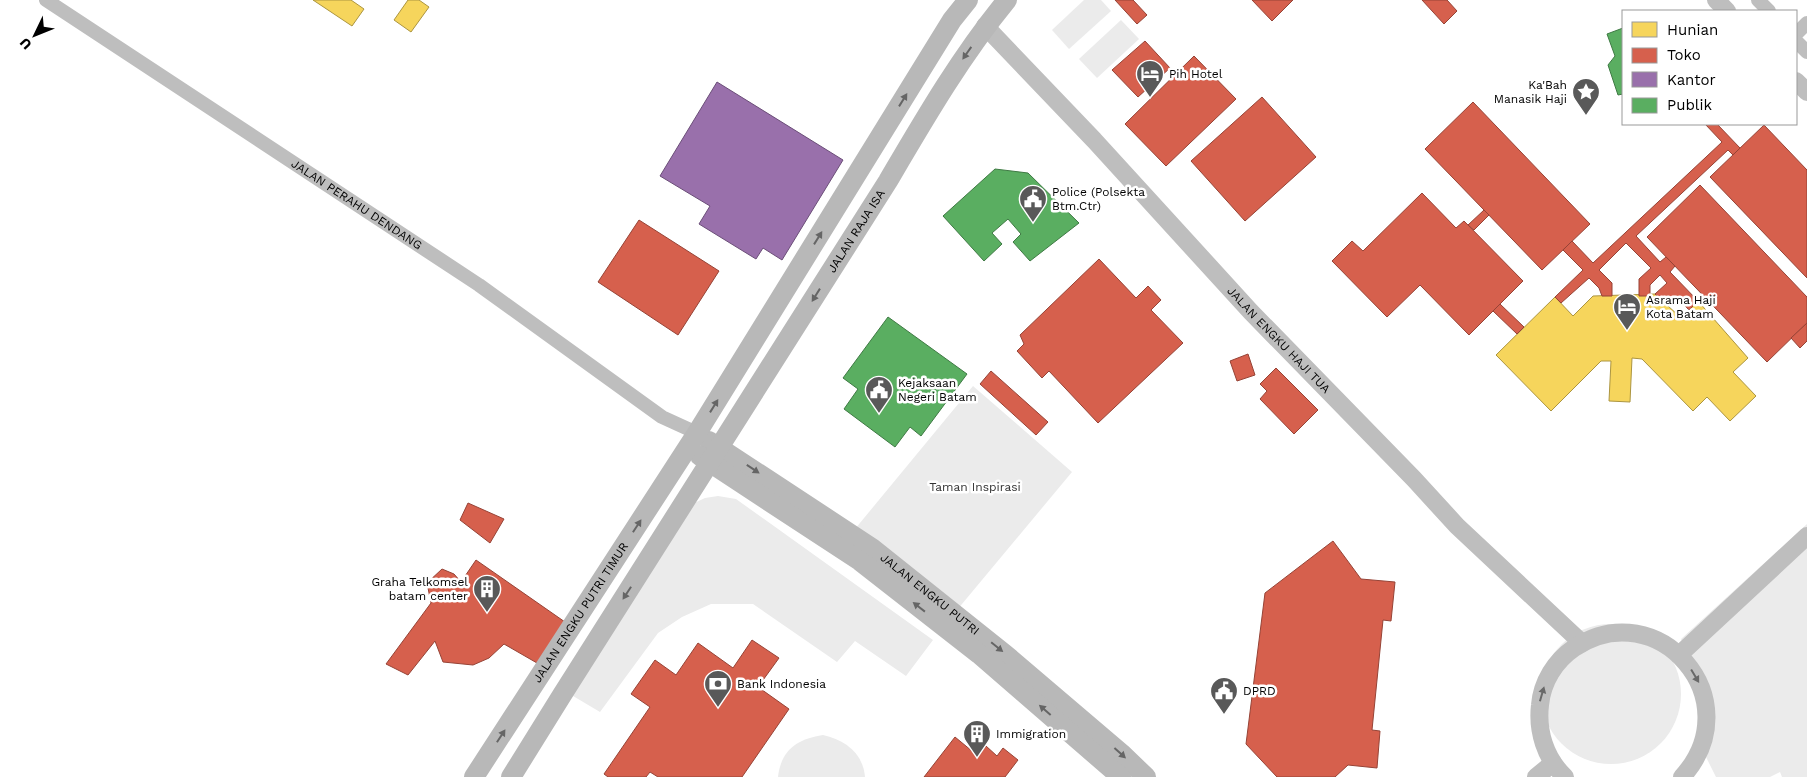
<svg xmlns="http://www.w3.org/2000/svg" width="1807" height="777" viewBox="0 0 1807 777" font-family="'Work Sans',sans-serif">
  <rect width="100%" height="100%" fill="#fff"/>
  <!-- green -->
  <g fill="#ebebeb">
    <polygon points="1084,0 1101,0 1111,11 1069,49 1052,30"/>
    <polygon points="1121,20 1139,39 1097,78 1079,59"/>
    <polygon points="973,386 1072,472 957,610 855,529"/>
    <polygon points="718,496 736,499 933,640 906,676 855,641 837,662 753,604 711,604 682,617 658,633 600,712 568,693 690,505 705,498"/>
    <polygon points="1807,524 1807,777 1782,777 1780,772 1770,777 1716,777 1696,737 1702,684 1681,639"/>
    <circle cx="1611" cy="694" r="70"/>
    <path d="M823 735C845 740 863 753 865 777H778C781 750 797 739 823 735Z"/>
  </g>
  <!-- homes -->
  <g fill="#f6d55c" stroke="#ac9540">
    <polygon points="313,0 351,0 364,9 352,26"/>
    <polygon points="408,0 419,0 429,7 411,32 394,20"/>
    <polygon points="1655,294 1679,316 1689,310 1698,301 1748,358 1733,372 1756,396 1730,421 1707,397 1693,411 1642,359 1632,358 1630,402 1609,401 1611,361 1601,361 1551,411 1496,355 1555,297 1573,316 1593,296"/>
  </g>
  <!-- shops -->
  <g fill="#d6604d" stroke="#964336">
    <polygon points="1115,0 1133,0 1147,15 1137,24"/>
    <polygon points="1252,0 1293,0 1272,21"/>
    <polygon points="1422,0 1447,0 1457,11 1444,24"/>
    <polygon points="1145,41 1170,68 1138,97 1112,70"/>
    <polygon points="1194,56 1236,99 1166,166 1125,124"/>
    <polygon points="1262,97 1316,157 1245,221 1191,161"/>
    <polygon points="1473,102 1590,224 1542,270 1425,149"/>
    <polygon points="1705,124 1717,124 1740,148 1733,155 1728,150 1636,236 1660,262 1666,257 1675,266 1670,272 1698,301 1689,310 1676,296 1666,306 1655,294 1667,283 1660,275 1650,285 1650,296 1639,296 1639,279 1651,268 1626,243 1599,270 1612,283 1612,296 1602,296 1599,288 1589,278 1561,303 1555,297 1583,270 1563,250 1572,241 1593,263 1722,142"/>
    <polygon points="1764,125 1807,170 1807,278 1710,177"/>
    <polygon points="1700,185 1807,297 1807,323 1767,362 1647,237"/>
    <polygon points="1422,193 1456,228 1464,221 1523,281 1469,335 1420,285 1387,317 1332,261 1352,241 1363,251"/>
    <polygon points="1484,210 1489,215 1474,230 1468,225"/>
    <polygon points="639,220 719,271 678,335 598,282"/>
    <polygon points="1099,259 1136,298 1148,286 1161,300 1151,310 1183,343 1098,423 1049,371 1042,378 1017,351 1024,344 1020,335"/>
    <polygon points="1500,304 1524,327 1517,334 1493,311"/>
    <polygon points="1807,323 1807,341 1800,348 1791,338"/>
    <polygon points="1248,354 1255,375 1237,381 1230,361"/>
    <polygon points="1276,368 1318,410 1294,434 1260,399 1267,391 1260,384"/>
    <polygon points="991,371 1048,422 1036,435 980,384"/>
    <polygon points="468,503 504,519 490,543 460,520"/>
    <polygon points="1333,541 1361,579 1395,582 1391,621 1383,620 1372,730 1380,731 1377,768 1348,765 1335,777 1277,777 1246,744 1265,593"/>
    <polygon points="476,560 565,622 537,663 504,644 489,658 473,665 443,662 435,641 408,675 386,664 431,603 427,583 442,569 454,574 461,582"/>
    <polygon points="752,640 779,658 758,687 789,709 742,777 658,777 650,772 646,777 608,777 604,774 650,707 631,694 655,660 676,675 698,643 733,668"/>
    <polygon points="955,737 978,756 986,746 997,756 1003,748 1018,760 1005,777 924,777"/>
  </g>
  <!-- offices -->
  <polygon fill="#9970ab" stroke="#6b4e78" points="717,82 843,160 782,260 763,248 756,259 699,224 710,206 660,176"/>
  <!-- public -->
  <g fill="#5aae61" stroke="#3f7a44">
    <polygon points="1623,28 1623,94 1618,95 1608,65 1615,56 1607,34"/>
    <polygon points="995,169 1028,173 1079,223 1030,261 1013,242 1021,234 1008,219 992,233 1002,244 984,261 943,216"/>
    <polygon points="888,317 967,374 921,436 910,427 895,447 844,409 858,389 843,378"/>
  </g>
  <g fill="none" stroke-linecap="round" stroke-linejoin="round">
    <!-- minor -->
    <g stroke="#bebebe" stroke-width="14">
      <path id="s1" d="M46 0 479 285 662 417 697 433"/>
      <polyline points="1758,0 1769,11"/>
      <polyline points="1796,34 1807,23"/>
      <polyline points="1796,41 1807,52"/>
    </g>
    <!-- tertiary -->
    <g stroke="#bebebe" stroke-width="18">
      <polyline points="1716,0 1727,11"/>
      <path id="s2" d="M985 26 1094 140 1251 312 1414 479 1457 526 1582 643"/>
      <polyline points="1796,81 1807,92"/>
      <polyline points="1679,655 1807,536"/>
      <polyline points="1536,777 1553,763"/>
      <path d="M1565 777C1545 758 1537 731 1540 705 1542 682 1555 661 1574 648 1658 592 1752 700 1682 777"/>
    </g>
    <!-- secondary -->
    <g stroke="#b8b8b8" stroke-width="20">
      <path id="s3" d="M709 441 872 548 1006 655 1121 753 1146 777"/>
      <polyline points="700,456 860,561 979,654 1121,777"/>
      <path id="s4" d="M474 777 697 433 952 20 968 0"/>
      <path id="s5" d="M511 777 562 695 888 181C925 118 961 56 1007 0"/>
    </g>
  </g>
  <!-- one-way arrows -->
  <defs><path id="oneway-solid" d="M-6-.8H1V-3.2L6.5 0L1 3.2V.8H-6Z" transform="scale(1.25)"/></defs>
  <g fill="#656565">
    <use href="#oneway-solid" transform="translate(967 53) rotate(125)"/>
    <use href="#oneway-solid" transform="translate(903 100) rotate(-58)"/>
    <use href="#oneway-solid" transform="translate(818 238) rotate(-58)"/>
    <use href="#oneway-solid" transform="translate(816 295) rotate(122)"/>
    <use href="#oneway-solid" transform="translate(714 406) rotate(-58)"/>
    <use href="#oneway-solid" transform="translate(753 469) rotate(34)"/>
    <use href="#oneway-solid" transform="translate(637 526) rotate(-57)"/>
    <use href="#oneway-solid" transform="translate(627 593) rotate(123)"/>
    <use href="#oneway-solid" transform="translate(919 607) rotate(-142)"/>
    <use href="#oneway-solid" transform="translate(997 647) rotate(39)"/>
    <use href="#oneway-solid" transform="translate(1045 710) rotate(-139)"/>
    <use href="#oneway-solid" transform="translate(501 736) rotate(-57)"/>
    <use href="#oneway-solid" transform="translate(1120 753) rotate(42)"/>
  </g>
  <g fill="#686868">
    <use href="#oneway-solid" transform="translate(1695 676) rotate(59)"/>
    <use href="#oneway-solid" transform="translate(1542 694) rotate(-74)"/>
  </g>
  <!-- icons -->
  <defs>
    <symbol id="hotel-pin" viewBox="-11 -11 22 30"><path d="M0 17L-7.5 6A9.5 9.5 0 1 1 7.5 6Z" fill="#595959" stroke="#fff"/><path d="M-6-4.5h1.5V1H6V5H4.5V3h-9V5H-6ZM-4 0a1.8 1.8 0 1 1 3.6 0ZM.5 0V-2.5h3Q6-2.5 6 0Z" fill="#fff"/></symbol>
    <symbol id="sight-pin" viewBox="-11 -11 22 30"><path d="M0 17L-7.5 6A9.5 9.5 0 1 1 7.5 6Z" fill="#595959" stroke="#fff"/><path d="M0-6L1.8-2.2L6-1.7L2.9 1.2L3.7 5.4L0 3.3L-3.7 5.4L-2.9 1.2L-6-1.7L-1.8-2.2Z" fill="#fff"/></symbol>
    <symbol id="civic-pin" viewBox="-11 -11 22 30"><path d="M0 17L-7.5 6A9.5 9.5 0 1 1 7.5 6Z" fill="#595959" stroke="#fff"/><path d="M-.6-6.5H3V-4.5H.6V-3L4-1V1h2V6H-6V1h2V-1L-.6-3ZM-1.2 2.5V6h2.4V2.5Z" fill="#fff"/></symbol>
    <symbol id="building-pin" viewBox="-11 -11 22 30"><path d="M0 17L-7.5 6A9.5 9.5 0 1 1 7.5 6Z" fill="#595959" stroke="#fff"/><path d="M-4-6H4V6H1V3H-1V6H-4ZM-2.5-4.3h1.7v1.8h-1.7ZM.8-4.3h1.7v1.8H.8ZM-2.5-1h1.7V.8h-1.7ZM.8-1h1.7V.8H.8Z" fill="#fff"/></symbol>
    <symbol id="bank-pin" viewBox="-11 -11 22 30"><path d="M0 17L-7.5 6A9.5 9.5 0 1 1 7.5 6Z" fill="#595959" stroke="#fff"/><path d="M-6-4H6V4H-6ZM0-2.3a2.3 2.3 0 1 0 0 4.6a2.3 2.3 0 1 0 0-4.6Z" fill="#fff"/></symbol>
  </defs>
  <g fill-rule="evenodd">
    <use href="#hotel-pin" x="1134" y="58" width="32" height="43"/>
    <use href="#sight-pin" x="1570" y="76" width="32" height="43"/>
    <use href="#civic-pin" x="1017" y="183" width="32" height="43"/>
    <use href="#hotel-pin" x="1611" y="291" width="32" height="43"/>
    <use href="#civic-pin" x="863" y="374" width="32" height="43"/>
    <use href="#building-pin" x="471" y="573" width="32" height="43"/>
    <use href="#bank-pin" x="702" y="668" width="32" height="43"/>
    <use href="#civic-pin" x="1208" y="675" width="32" height="43"/>
    <use href="#building-pin" x="961" y="718" width="32" height="43"/>
  </g>
  <g text-anchor="middle" stroke-width="5" stroke-linejoin="round" paint-order="stroke">
    <!-- poi labels -->
    <g font-size="12" fill="#000" stroke="#fff" text-anchor="start">
      <text x="1169" y="78">Pih Hotel</text>
      <text x="1567" y="89" text-anchor="end">Ka'Bah<tspan x="1567" dy="14">Manasik Haji</tspan></text>
      <text x="1052" y="196">Police (Polsekta<tspan x="1052" dy="14">Btm.Ctr)</tspan></text>
      <text x="1646" y="304">Asrama Haji<tspan x="1646" dy="14">Kota Batam</tspan></text>
      <text x="898" y="387">Kejaksaan<tspan x="898" dy="14">Negeri Batam</tspan></text>
      <text x="468" y="586" text-anchor="end">Graha Telkomsel<tspan x="468" dy="14">batam center</tspan></text>
      <text x="737" y="688">Bank Indonesia</text>
      <text x="1243" y="695">DPRD</text>
      <text x="996" y="738">Immigration</text>
    </g>
    <!-- street labels -->
    <g font-size="12" fill="#000" stroke="#fff">
      <text dy="4" stroke="none"><textPath href="#s1" startOffset="372">JALAN PERAHU DENDANG</textPath></text>
      <text dy="4" stroke="none"><textPath href="#s5" startOffset="646">JALAN RAJA ISA</textPath></text>
      <text dy="4" stroke="none"><textPath href="#s2" startOffset="430">JALAN ENGKU HAJI TUA</textPath></text>
      <text dy="4" stroke="none"><textPath href="#s3" startOffset="269">JALAN ENGKU PUTRI</textPath></text>
      <text dy="4" stroke="none"><textPath href="#s4" startOffset="196">JALAN ENGKU PUTRI TIMUR</textPath></text>
    </g>
    <!-- park labels -->
    <g font-size="12" fill="#323232" stroke="#fff">
      <text x="975" y="491">Taman Inspirasi</text>
    </g>
  </g>
  <!-- legend -->
  <rect x="1622" y="10" width="175" height="115" fill="#ffffff" stroke="#999999"/>
  <rect x="1632" y="22" width="25" height="15" fill="#f6d55c" stroke="#999999"/>
  <text x="1667" y="35" font-size="15" fill="#000000">Hunian</text>
  <rect x="1632" y="48" width="25" height="15" fill="#d6604d" stroke="#999999"/>
  <text x="1667" y="60" font-size="15" fill="#000000">Toko</text>
  <rect x="1632" y="72" width="25" height="15" fill="#9970ab" stroke="#999999"/>
  <text x="1667" y="85" font-size="15" fill="#000000">Kantor</text>
  <rect x="1632" y="98" width="25" height="15" fill="#5aae61" stroke="#999999"/>
  <text x="1667" y="110" font-size="15" fill="#000000">Publik</text>
  <!-- north arrow -->
  <g transform="translate(35 35) rotate(227)" stroke="#ffffff" stroke-width="4" paint-order="stroke">
  <path d="M0-4L9 19L0 12L-9 19Z" fill="#000000"/>
  <text y="-8" font-size="14" font-weight="bold" text-anchor="middle" fill="#000000">U</text>
  </g>
</svg>
